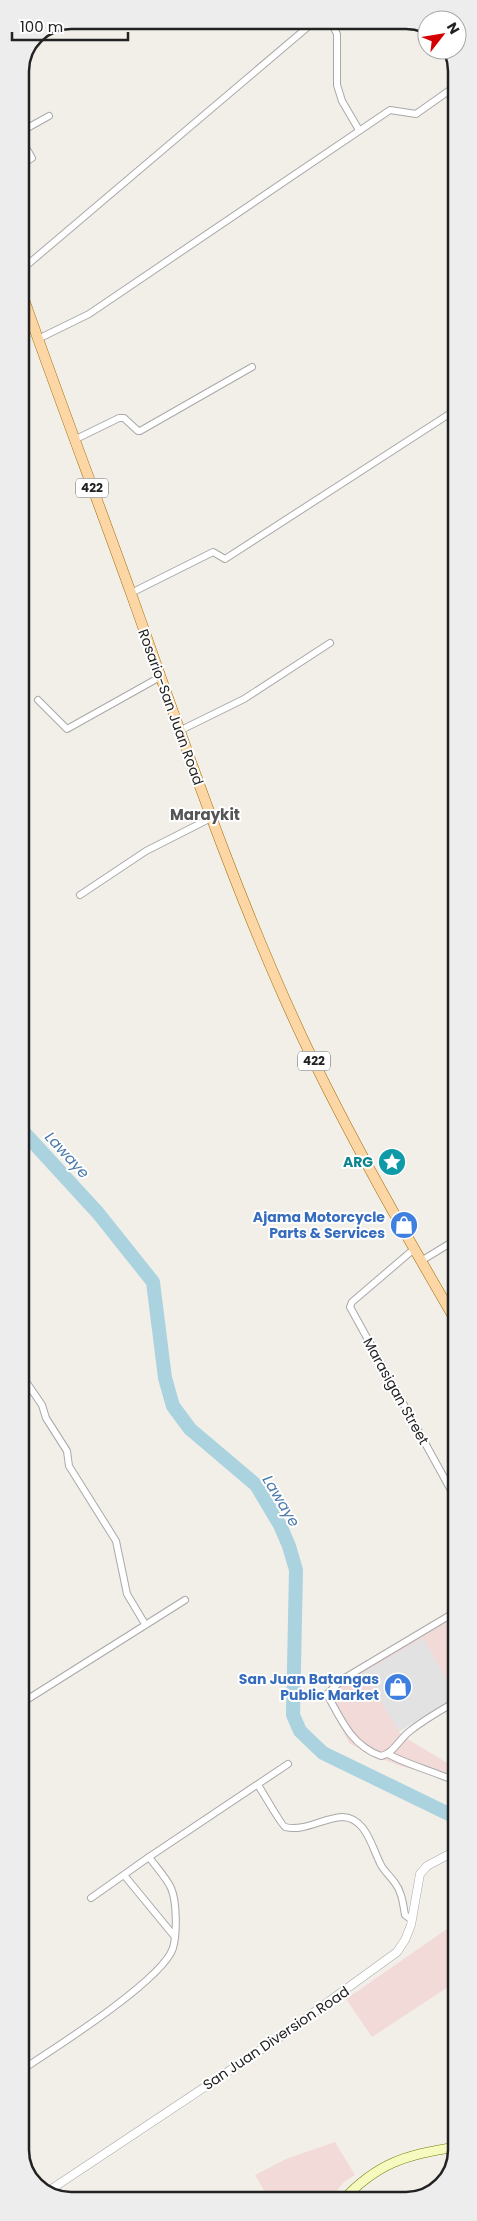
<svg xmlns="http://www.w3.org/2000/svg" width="477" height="2221" viewBox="0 0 477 2221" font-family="Poppins,sans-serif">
  <rect width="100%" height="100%" fill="#f2efe9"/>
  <!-- commercial -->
  <g fill="#f2dad9">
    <polygon points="457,1616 457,1696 399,1731 401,1735 457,1769 457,1785 435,1774 400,1766 367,1753 349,1743 327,1699 349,1679"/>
    <polygon points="457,1922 457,1981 372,2037 346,1999"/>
    <polygon points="335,2142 355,2175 344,2182 328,2201 270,2201 255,2175 286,2159"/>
  </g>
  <!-- parking -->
  <polygon fill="#e2e2e2" points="423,1638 456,1697 399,1731 369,1682 360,1684 352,1679"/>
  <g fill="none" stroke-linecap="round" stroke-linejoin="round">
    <!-- river -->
    <polyline stroke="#aad3df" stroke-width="14" points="20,1128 98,1213 153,1282 165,1378 173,1406 190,1429 256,1485 280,1525 289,1546 296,1570 293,1715 300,1731 323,1753 457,1818"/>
    <defs>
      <g id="minor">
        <polyline points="330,20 337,34 337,85 342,101 359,130"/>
        <polyline points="20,166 32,158 21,139 22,131 49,116"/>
        <polyline points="20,271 316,20"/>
        <polyline points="38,339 89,314 390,110 416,114 457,85"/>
        <polyline points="74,440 119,418 124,418 138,431 140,431 252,367"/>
        <polyline points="131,593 213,552 225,559 457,409"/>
        <polyline points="38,700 67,729 160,677"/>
        <polyline points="179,731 244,699 330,643"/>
        <polyline points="80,895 146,851 211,818"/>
        <polyline points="414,1249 352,1302 350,1307 457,1501"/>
        <polyline points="421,1261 457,1239"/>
        <polyline points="20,1373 42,1405 46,1418 67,1451 69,1466 116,1541 127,1594 145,1624"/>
        <path d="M457 1611 343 1679 327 1694C341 1720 352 1746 381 1756 394 1753 400 1738 410 1731 425 1719 441 1710 457 1701"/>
        <polyline points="20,1704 185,1600"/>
        <path d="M388 1754C410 1766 434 1771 457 1782"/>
        <path d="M258 1785C262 1791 282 1826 285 1827 304 1832 323 1818 342 1817 366 1817 372 1848 381 1865 384 1871 391 1877 395 1883 402 1892 403 1904 405 1915L412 1920"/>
        <polyline points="124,1875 175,1937"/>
        <polyline points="91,1898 149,1857 288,1764"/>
        <path d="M20 2071C52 2050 163 1980 173 1948 177 1934 177 1901 171 1888 166 1877 156 1867 149 1857"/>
      </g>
      <polyline id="tertiary" points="47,2192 280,2037 397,1952 405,1940 411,1925 420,1874 427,1866 457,1850"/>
      <path id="secondary" d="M342 2201C377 2163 407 2154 457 2147"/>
      <path id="primary" d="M20 288C56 391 95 493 132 596 185 745 236 896 303 1039 349 1136 403 1230 457 1323"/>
    </defs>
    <!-- minor casing -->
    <use href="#minor" stroke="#a9a9a9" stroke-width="8"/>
    <!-- tertiary casing -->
    <use href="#tertiary" stroke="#a9a9a9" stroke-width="9"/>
    <!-- secondary casing -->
    <use href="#secondary" stroke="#707d05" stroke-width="10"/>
    <!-- primary casing -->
    <use href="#primary" stroke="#a06b00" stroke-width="11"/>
    <!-- minor -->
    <use href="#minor" stroke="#fff" stroke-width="6"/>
    <!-- tertiary -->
    <use href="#tertiary" stroke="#fff" stroke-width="8"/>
    <!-- secondary -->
    <use href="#secondary" stroke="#f7fabf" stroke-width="9"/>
    <!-- primary -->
    <use href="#primary" stroke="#fcd6a4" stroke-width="10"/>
  </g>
  <!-- icons -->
  <defs>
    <symbol id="sight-disc" viewBox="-11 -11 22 22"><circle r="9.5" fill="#0f9aa8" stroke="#fff"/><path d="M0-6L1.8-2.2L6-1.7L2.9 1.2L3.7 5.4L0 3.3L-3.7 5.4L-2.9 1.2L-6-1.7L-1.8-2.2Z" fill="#fff"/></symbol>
    <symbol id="shop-disc" viewBox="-11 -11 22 22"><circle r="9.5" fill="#3f7fe0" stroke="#fff"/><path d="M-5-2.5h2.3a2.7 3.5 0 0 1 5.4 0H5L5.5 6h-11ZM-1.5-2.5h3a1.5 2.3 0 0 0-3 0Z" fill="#fff"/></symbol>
  </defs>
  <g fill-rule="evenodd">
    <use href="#sight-disc" x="376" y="1146" width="32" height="32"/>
    <use href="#shop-disc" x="388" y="1209" width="32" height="32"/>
    <use href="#shop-disc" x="382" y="1671" width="32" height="32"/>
  </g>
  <g text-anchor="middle" stroke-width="4" stroke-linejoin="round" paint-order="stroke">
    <!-- shield labels -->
    <g fill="#fff" stroke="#646464" stroke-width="1">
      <rect x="76" y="478.5" width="32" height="19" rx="4"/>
      <rect x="298" y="1051.5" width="32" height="19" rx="4"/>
    </g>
    <g font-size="12" font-weight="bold" fill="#222">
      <text x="92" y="492">422</text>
      <text x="314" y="1065">422</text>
    </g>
    <!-- street labels -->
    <g font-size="14" fill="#222" stroke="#fff">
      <text transform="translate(171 707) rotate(70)" y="5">Rosario-San Juan Road</text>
      <text transform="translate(396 1391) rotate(61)" y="5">Marasigan Street</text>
      <text transform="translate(276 2038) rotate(-34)" y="5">San Juan Diversion Road</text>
    </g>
    <!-- culture labels -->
    <g font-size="14" font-weight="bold" fill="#0d838f" stroke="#fff" text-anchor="end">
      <text x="373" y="1167">ARG</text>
    </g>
    <!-- shop labels -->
    <g font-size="14" font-weight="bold" fill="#366cbe" stroke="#fff" text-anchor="end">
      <text x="385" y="1222">Ajama Motorcycle<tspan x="385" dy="16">Parts &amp; Services</tspan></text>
      <text x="379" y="1684">San Juan Batangas<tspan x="379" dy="16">Public Market</tspan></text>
    </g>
    <!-- neighbourhood labels -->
    <g font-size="15" font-weight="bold" fill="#555" stroke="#fff">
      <text x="205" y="820">Maraykit</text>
    </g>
    <!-- water labels -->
    <g font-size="15" font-style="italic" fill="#4a7aab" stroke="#fff">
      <text transform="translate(67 1155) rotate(47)" y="5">Lawaye</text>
      <text transform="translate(281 1501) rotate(59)" y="5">Lawaye</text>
    </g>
  </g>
  <!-- crop -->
  <path d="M0 0H477V2221H0ZM71 29H406A42 42 0 0 1 448 71V2150A42 42 0 0 1 406 2192H71A42 42 0 0 1 29 2150V71A42 42 0 0 1 71 29Z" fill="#ededed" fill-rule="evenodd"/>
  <path fill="none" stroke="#222" stroke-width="2.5" d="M71 29H406A42 42 0 0 1 448 71V2150A42 42 0 0 1 406 2192H71A42 42 0 0 1 29 2150V71A42 42 0 0 1 71 29Z"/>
  <!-- north arrow -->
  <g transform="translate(442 35) rotate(59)"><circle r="24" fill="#ffffff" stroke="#a7a7a7"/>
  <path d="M0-4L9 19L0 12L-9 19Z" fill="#d40000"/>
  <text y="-8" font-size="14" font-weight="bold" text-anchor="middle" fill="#222222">N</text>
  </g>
  <!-- scale -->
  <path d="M12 32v8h116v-8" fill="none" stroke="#222222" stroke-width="2.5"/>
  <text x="20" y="32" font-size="15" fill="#222222" stroke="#ffffff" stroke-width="4" paint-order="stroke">100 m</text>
</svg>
